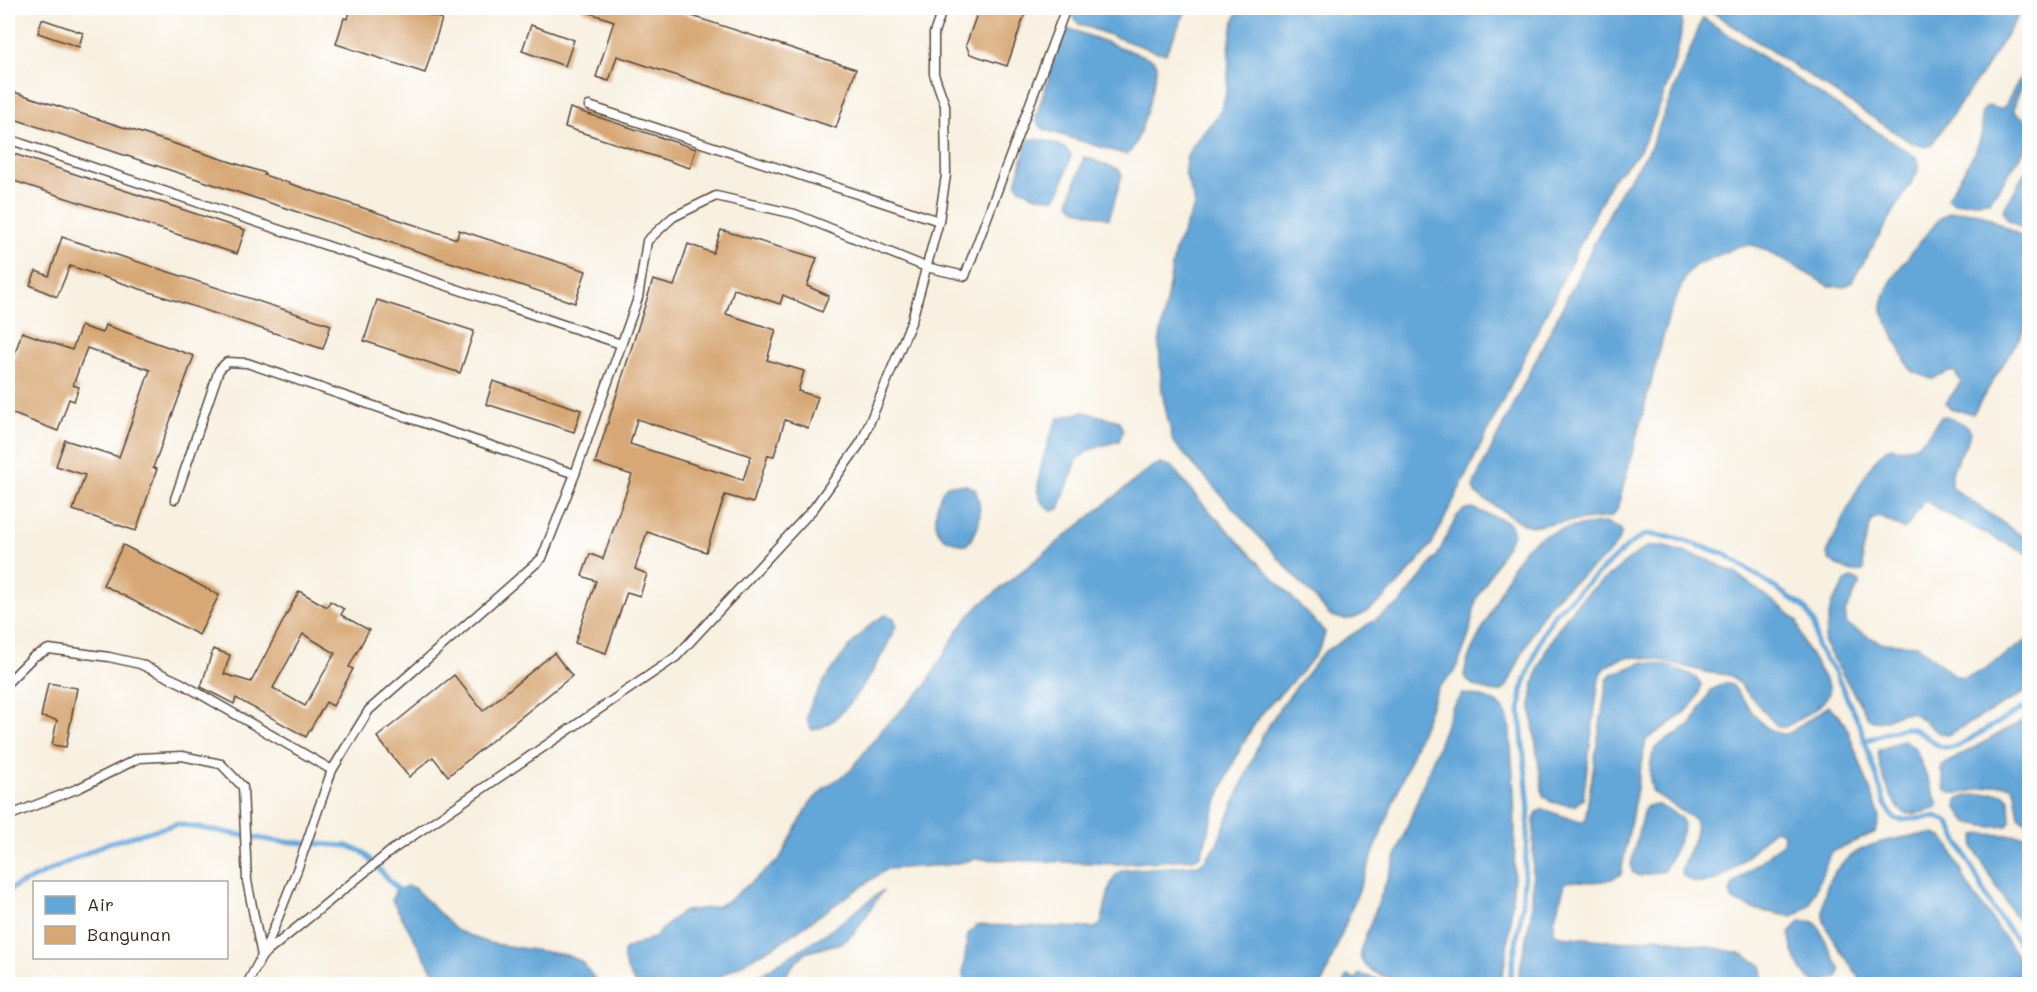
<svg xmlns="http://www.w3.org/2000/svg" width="2037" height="992" viewBox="0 0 2037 992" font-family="Mali,sans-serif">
  <rect width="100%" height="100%" fill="#fff"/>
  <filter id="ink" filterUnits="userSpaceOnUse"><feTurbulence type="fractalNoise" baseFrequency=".0167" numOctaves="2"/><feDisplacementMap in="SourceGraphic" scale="12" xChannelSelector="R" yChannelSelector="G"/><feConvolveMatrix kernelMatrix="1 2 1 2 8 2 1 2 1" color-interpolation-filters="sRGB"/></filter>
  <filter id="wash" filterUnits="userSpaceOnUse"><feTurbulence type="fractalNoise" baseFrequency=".008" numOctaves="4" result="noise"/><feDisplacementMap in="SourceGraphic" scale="24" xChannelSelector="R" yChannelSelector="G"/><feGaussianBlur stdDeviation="1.35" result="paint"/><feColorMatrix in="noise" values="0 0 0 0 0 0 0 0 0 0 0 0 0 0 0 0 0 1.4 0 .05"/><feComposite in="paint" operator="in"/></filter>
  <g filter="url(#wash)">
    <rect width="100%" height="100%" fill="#f8f0e0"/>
    <!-- water -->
    <g fill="#64a6d8" stroke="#50687b" stroke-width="1.5">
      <polygon points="1074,8 1187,8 1166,53 1157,52 1079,24 1071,14"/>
      <path d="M1240 8H1680C1690 33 1654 128 1638 153 1631 163 1620 170 1612 180L1432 544C1411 570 1387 602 1357 617 1348 622 1339 618 1330 615L1173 442 1162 393 1159 344 1175 250 1195 204C1193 193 1185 180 1185 169 1185 144 1209 131 1220 111 1236 79 1221 39 1240 8Z"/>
      <polygon points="1706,8 2023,8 1985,69 1931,145 1925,147 1910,142"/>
      <polygon points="1703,18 1916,157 1919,165 1917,173 1851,283 1844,287 1829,286 1764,249 1752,245 1739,246 1694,266 1687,274 1669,314 1617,510 1611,517 1530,526 1523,524 1476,494 1473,488 1476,479 1621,190 1649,151"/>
      <path d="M1070 29 1152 59 1157 64C1155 82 1141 144 1127 155L1045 130 1038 124 1036 117 1063 33Z"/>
      <path d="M2029 61C2030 80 2014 93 2014 111L2029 122V144L1990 201 1954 203 1948 199 1949 196C1959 177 1975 157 1981 136 1985 124 1975 115 1988 106L1999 109 2005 106Z"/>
      <path d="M1031 139C1044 139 1064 144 1071 155L1060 192 1055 198C1042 199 1025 194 1016 184L1026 145Z"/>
      <polygon points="1084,157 1118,169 1122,175 1109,219 1076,209 1069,202"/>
      <polygon points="2029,165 2030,232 2029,232 2008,220 2003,211"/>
      <path d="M1963 211 1980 213 2030 241 2029 322 1973 414 1950 408 1946 403 1961 382 1955 372 1949 371 1931 379 1912 371 1907 364 1882 311C1880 283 1922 242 1939 219L1949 213Z"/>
      <path d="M1084 412 1119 421 1123 431 1119 441 1089 450 1077 460 1059 509 1052 511C1045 506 1039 501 1038 492 1038 469 1048 439 1058 418Z"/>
      <path d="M1946 416 1966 425 1971 432C1966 450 1948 467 1951 487L2029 541V555L1939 510 1928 502H1923L1908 526 1903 529 1881 517 1872 519 1862 554 1864 570C1854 577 1840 566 1830 561L1827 553C1838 531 1870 452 1891 447 1920 454 1925 437 1941 417Z"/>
      <path d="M1162 464 1172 467 1199 500 1325 632C1323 659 1277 693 1261 715 1241 743 1227 774 1216 806 1210 822 1207 839 1201 855L1193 859 1118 864 976 859 948 865 887 869 778 944 706 984H635C630 974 620 961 625 949L653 938 675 917 685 911 716 907 729 900 779 860 810 803 826 787 850 771 883 728 925 687 958 630 976 608 1153 466Z"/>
      <path d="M947 485H966L975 489C983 510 982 529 966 545 941 541 932 532 937 506 939 497 941 492 947 485Z"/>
      <polygon points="1471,508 1508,522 1512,527 1513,534 1476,600 1469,635 1456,670 1438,688 1322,984 964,984 963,972 968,934 977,925 1095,928 1101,924 1110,886 1115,876 1122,870 1198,865 1205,860 1216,846 1263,734 1279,709 1323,653 1400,604 1437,556 1457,516 1464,510"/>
      <path d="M1604 523 1619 528 1622 533C1613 561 1569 580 1550 604 1532 628 1520 660 1507 686L1501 692C1488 692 1471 687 1464 676 1467 652 1481 634 1491 612 1522 544 1524 531 1604 523Z"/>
      <path d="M1649 546H1662L1706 559 1735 573 1785 610 1797 621 1804 644 1830 688C1828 707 1800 718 1785 727H1778L1732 676C1723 673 1714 674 1705 672 1676 665 1613 639 1599 679L1583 799 1574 806 1551 802 1543 795 1531 709C1531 672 1552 633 1576 605 1594 585 1619 568 1640 551Z"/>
      <path d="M1852 578 1860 582 1859 585 1845 612 1847 625 1881 643 1917 645 1955 676 1962 678 1980 672 2029 639V690L1948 735C1930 734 1925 715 1911 713 1894 710 1886 728 1869 719L1824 643 1831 605 1847 580Z"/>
      <path d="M887 615 894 618 896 626C885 653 844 728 812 730 810 726 807 722 807 717 808 697 866 618 887 615Z"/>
      <path d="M1644 662C1662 665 1690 668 1701 684 1699 711 1665 726 1646 740L1621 874C1607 885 1587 881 1569 881L1565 884 1554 920V931L1559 936 1626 942 1657 937 1740 953 1761 965 1765 984H1517L1532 909 1534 819 1537 812 1543 809 1580 822 1585 821 1607 680 1611 674Z"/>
      <path d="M1724 683 1732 685C1748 703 1761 736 1788 734L1829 706 1845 723 1880 816 1876 832 1831 852 1810 904 1793 917 1753 909 1733 900 1730 892 1733 884 1783 842 1784 833 1775 830 1770 833C1750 852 1712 903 1681 874 1682 856 1701 838 1695 820L1653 792C1648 780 1649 757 1657 746L1691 725 1711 690Z"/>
      <path d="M1462 694C1475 695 1494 698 1503 709 1511 719 1510 736 1511 748 1518 828 1516 906 1501 984 1474 985 1358 992 1360 951L1453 706Z"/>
      <path d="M2029 717V824L2019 817 2015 792 2011 786C1992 779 1961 801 1945 790L1941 770 1943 765Z"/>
      <path d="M1904 740 1915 748 1938 804 1937 808C1928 810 1912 817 1903 812 1892 805 1876 763 1879 750Z"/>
      <polygon points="1993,793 2004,794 2009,799 2010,822 2007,826 1990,827 1966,822 1956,806 1957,800 1966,796"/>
      <path d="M1658 805C1665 809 1674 812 1680 817 1691 827 1669 859 1664 871L1639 876 1632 872 1631 865 1643 812 1647 806Z"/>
      <path d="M1934 834 1942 837 1949 845 1969 887 2029 972V984H1863C1852 964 1832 943 1824 921 1821 911 1823 900 1826 889 1842 844 1891 837 1934 834Z"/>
      <polygon points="1984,834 2029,836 2029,933 2012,912 1973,847 1975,835"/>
      <polygon points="407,886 414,888 456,930 488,943 566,955 581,961 599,984 440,984 392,900 395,891"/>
      <polygon points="883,890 856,931 844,942 805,953 791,967 780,984 746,984 831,930"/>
      <path d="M1801 920 1814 922 1818 926 1840 971 1837 978 1816 983C1800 976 1790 949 1790 933Z"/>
      <polygon points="1359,974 1392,983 1395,984 1344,984 1347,976 1356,979"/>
    </g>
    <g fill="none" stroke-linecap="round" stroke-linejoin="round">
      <!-- stream -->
      <g stroke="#64a6d8" stroke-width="5">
        <path d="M1864 741C1877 737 1893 729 1906 728 1926 727 1931 754 1958 746L2030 704"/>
        <polyline points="8,890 108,843 177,824 275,841 348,846 363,852 401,893"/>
        <polyline points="1509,984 1522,909 1529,810 1520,711 1522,690 1542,635 1555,613 1629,545 1646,534 1676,538 1725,554 1805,608 1814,623 1817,647 1835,672 1861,728 1885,804 1894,818 1900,820 1937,817 1948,821 1993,909 2030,957"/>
      </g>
    </g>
    <g id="blocks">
      <!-- building -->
      <g fill="#d7a774" fill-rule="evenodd">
        <polygon points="351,8 406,8 442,19 425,73 336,44 344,18 348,19"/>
        <polygon points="582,8 667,8 856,69 836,128 617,56 609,81 596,77 614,21 581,10"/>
        <polygon points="979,8 1027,8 1007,66 970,54 966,45"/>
        <polygon points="42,19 83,33 79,47 38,33"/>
        <polygon points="531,25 574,40 565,66 522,51"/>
        <polygon points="8,90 265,173 264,175 457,239 459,230 586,271 575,303 8,117"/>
        <polygon points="570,108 696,149 690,168 565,127"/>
        <polygon points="8,152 245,230 237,254 8,179"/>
        <path d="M721 230 817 258 807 286 829 296 822 312 783 295 780 304 734 289 726 314 776 330 767 360 804 371 798 391 818 397 808 428 785 420 774 456 768 455 753 503 725 495 706 552 647 532 635 569 647 574 640 596 627 592 606 653 575 643 596 581 582 576 590 554 603 559 632 475 595 463 653 280 674 286 688 244 713 253ZM637 419 751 456 743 480 630 444Z"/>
        <polygon points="62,237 331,325 323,349 70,266 57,297 30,285 36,271 49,276"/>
        <polygon points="377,300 474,331 460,373 364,341"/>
        <polygon points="105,325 194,356 153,468 157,469 136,531 73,510 85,475 56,466 65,440 119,457 150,370 87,348 73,385 79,387 74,401 69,399 58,431 8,412 8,374 22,332 72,350 81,326 102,333"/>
        <polygon points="493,381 581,410 574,432 486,404"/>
        <polygon points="123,545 219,595 199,635 103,585"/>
        <path d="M299 591 327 607 330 601 344 609 341 615 369 630 349 667 353 669 333 706 326 702 306 737 236 698 234 704 201 687 213 649 230 655 224 674 251 682ZM303 634 335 653 305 706 273 688Z"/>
        <polygon points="554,653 572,676 448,776 433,757 409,777 377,737 454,675 483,711"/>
        <polygon points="48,683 77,688 66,747 52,745 57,720 41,717"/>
      </g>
    </g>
  </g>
  <g filter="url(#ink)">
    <use href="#blocks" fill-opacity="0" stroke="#57483b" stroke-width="1.5"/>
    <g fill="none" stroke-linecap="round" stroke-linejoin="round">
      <defs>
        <g id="lane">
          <polyline points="589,106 939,221"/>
          <polyline points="8,139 621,344"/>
          <polyline points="575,474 638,298 647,241 673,217 716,196 795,214 926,267 965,276 1066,8"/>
          <polyline points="175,499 219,370 227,362 247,363 575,474 542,558 369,710 332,770 297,870 264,953"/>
          <polyline points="8,682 33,657 49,649 109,657 140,664 181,683 332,770"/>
          <polyline points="8,816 79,788 139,758 182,756 221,764 243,787 247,881 262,956"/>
          <polyline points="247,984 262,956 392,850 676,657 814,508 862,441 912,320 939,221 946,175 945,105 934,74 934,33 943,8"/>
        </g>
      </defs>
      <!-- lane casing -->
      <use href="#lane" stroke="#57483b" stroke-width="11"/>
      <!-- lane -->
      <use href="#lane" stroke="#fff" stroke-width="8"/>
    </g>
  </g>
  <!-- margin -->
  <rect width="2037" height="992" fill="none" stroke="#fff" stroke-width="30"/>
  <!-- legend -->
  <rect x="33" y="881" width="195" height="78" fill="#ffffff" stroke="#b1aaa5" stroke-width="1.5"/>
  <rect x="45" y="896" width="30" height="18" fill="#64a6d8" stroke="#b1aaa5" stroke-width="1.5"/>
  <text x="87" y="911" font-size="18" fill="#3b2a1e">Air</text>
  <rect x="45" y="926" width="30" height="18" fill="#d7a774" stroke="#b1aaa5" stroke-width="1.5"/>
  <text x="87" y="941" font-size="18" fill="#3b2a1e">Bangunan</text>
</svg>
